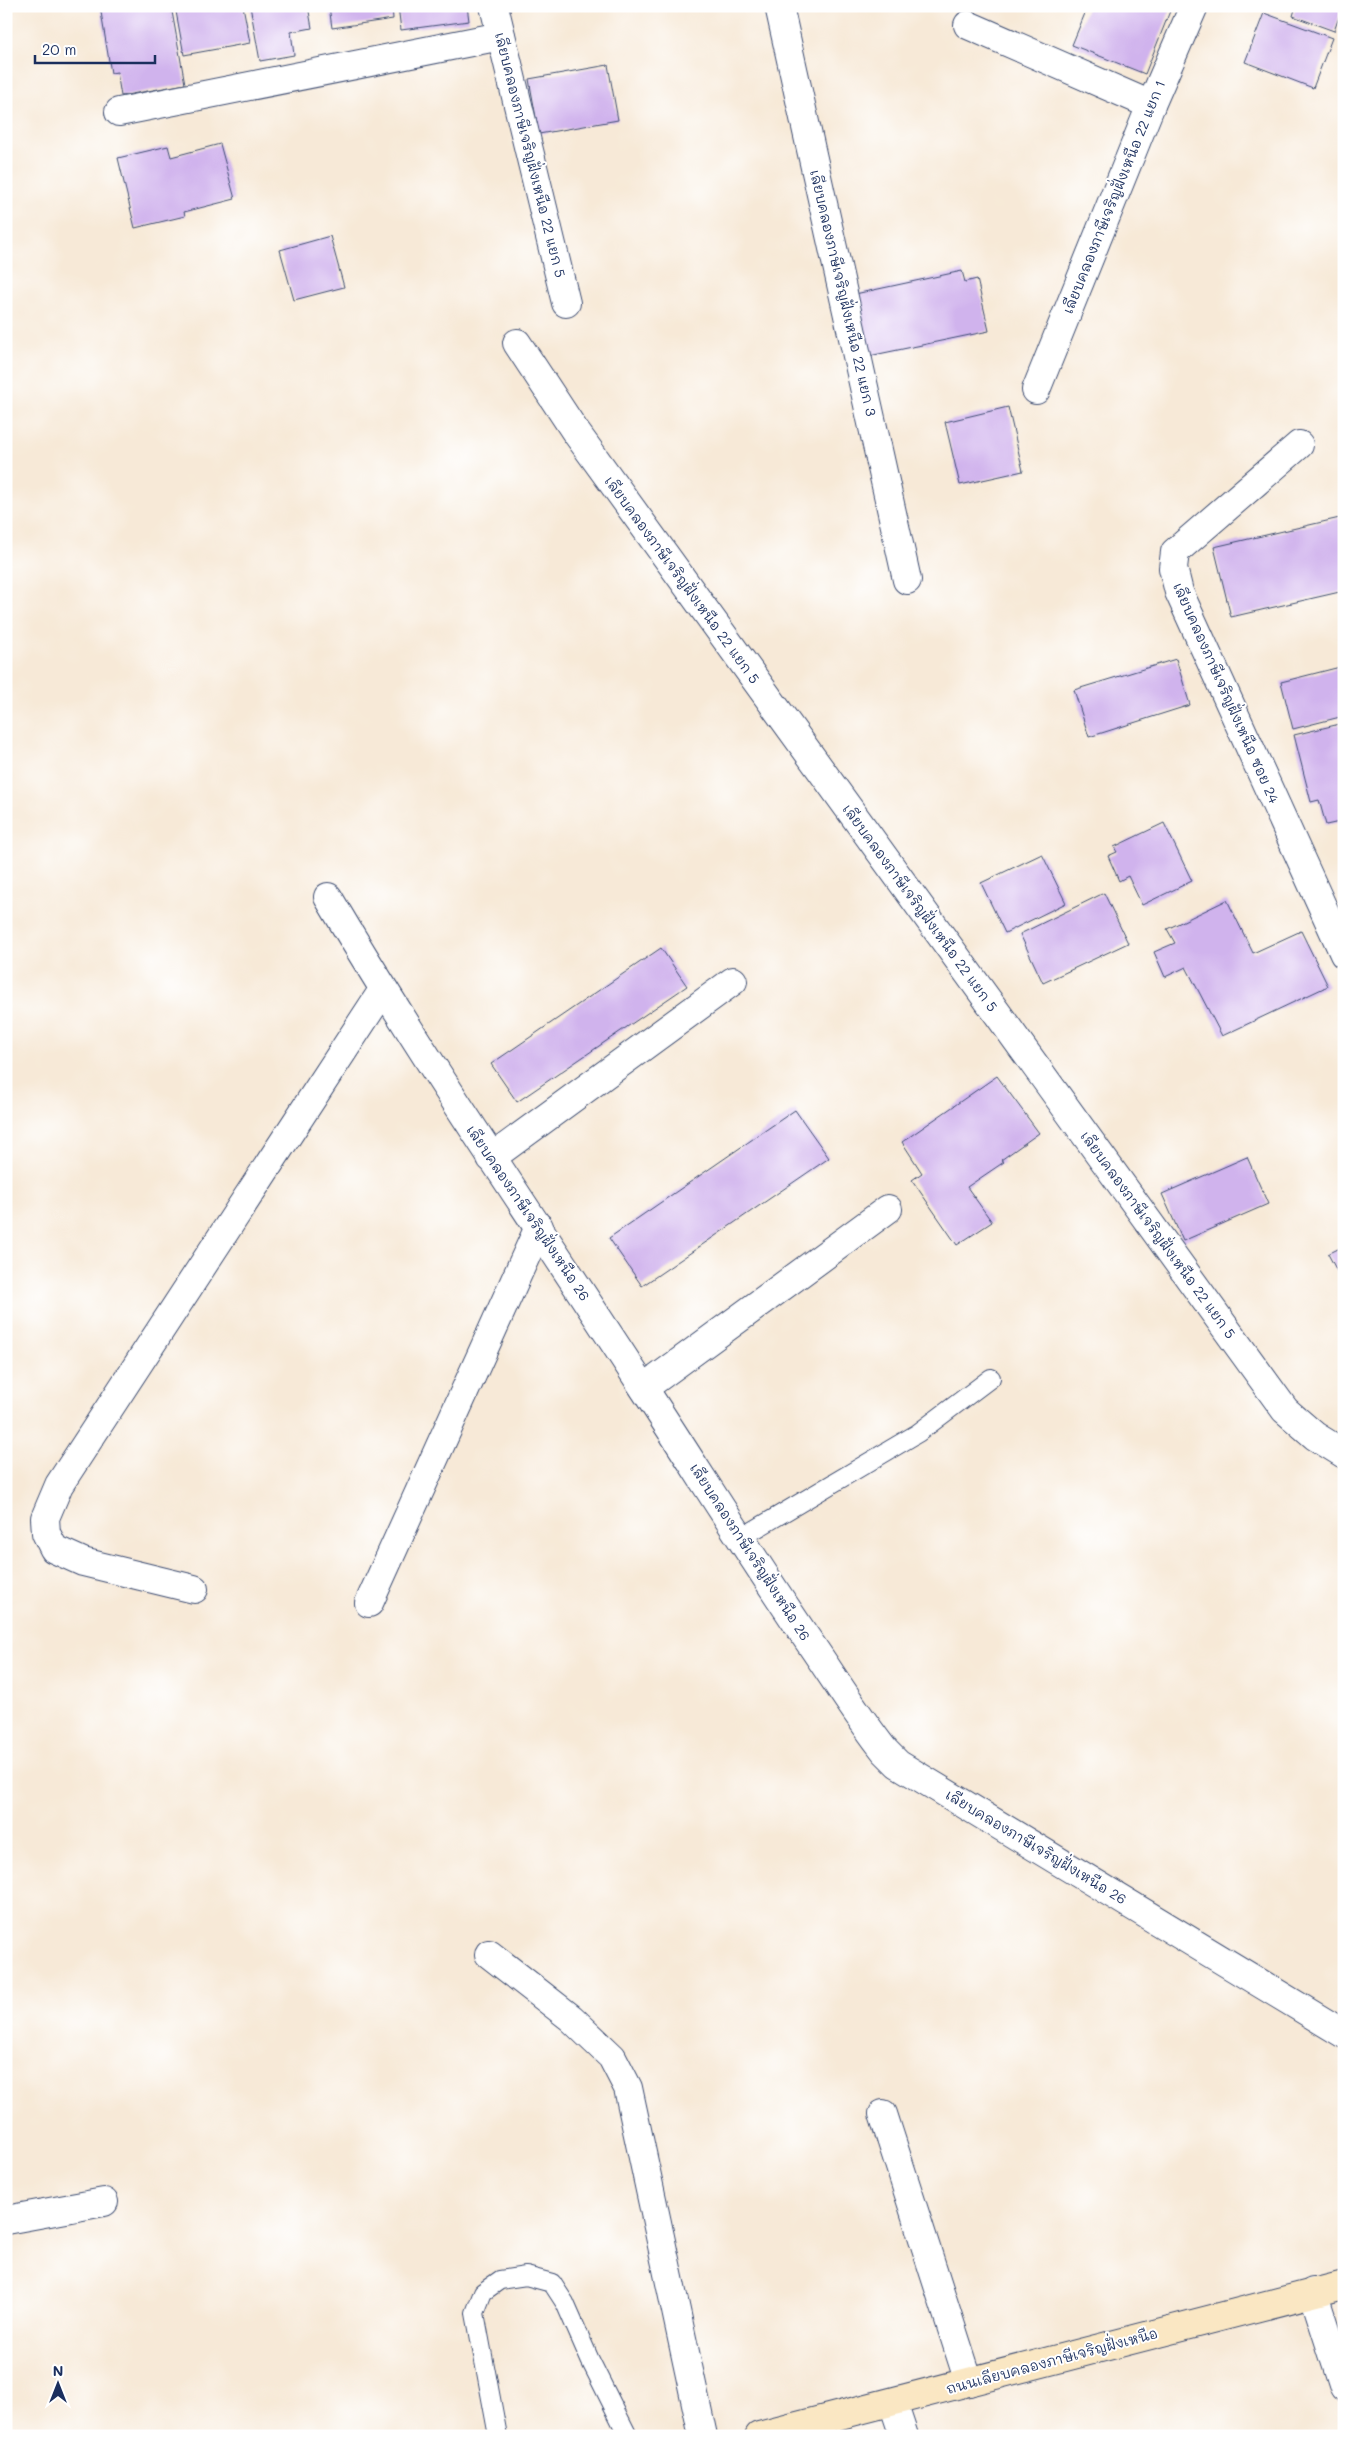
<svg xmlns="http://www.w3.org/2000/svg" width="1350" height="2442" viewBox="0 0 1350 2442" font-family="Mali,'Playpen Sans Thai',sans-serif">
  <rect width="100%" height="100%" fill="#fff"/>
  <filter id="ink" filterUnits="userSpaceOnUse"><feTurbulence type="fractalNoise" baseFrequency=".02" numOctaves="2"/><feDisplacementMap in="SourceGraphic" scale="10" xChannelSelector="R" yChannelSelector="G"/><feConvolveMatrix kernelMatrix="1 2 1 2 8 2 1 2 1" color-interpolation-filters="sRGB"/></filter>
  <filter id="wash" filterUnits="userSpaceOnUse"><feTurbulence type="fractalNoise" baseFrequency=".0096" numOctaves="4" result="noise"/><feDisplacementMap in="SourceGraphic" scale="20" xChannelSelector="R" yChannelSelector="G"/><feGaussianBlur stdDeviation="1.12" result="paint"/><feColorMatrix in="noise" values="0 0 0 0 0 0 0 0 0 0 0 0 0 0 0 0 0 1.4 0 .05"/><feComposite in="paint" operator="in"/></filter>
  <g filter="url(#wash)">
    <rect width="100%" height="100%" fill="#f7e9d7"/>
    <g id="blocks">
      <!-- building -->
      <g fill="#d0b3ed">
        <polygon points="100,6 171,6 185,84 121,96 117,72 111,73"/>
        <polygon points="175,6 243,6 250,43 184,55"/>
        <polygon points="250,6 308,6 312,28 291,32 294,55 260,61"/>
        <polygon points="329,6 392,6 393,19 332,28"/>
        <polygon points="398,6 467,6 469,21 401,30"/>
        <polygon points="1088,6 1172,6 1145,74 1072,45"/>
        <polygon points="1296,6 1343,6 1334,31 1293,16"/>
        <polygon points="1264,13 1332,38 1313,88 1245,62"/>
        <polygon points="608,65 618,120 539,134 529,79"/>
        <polygon points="220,144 235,199 184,212 185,216 135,228 118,158 168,146 171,157"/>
        <polygon points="330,236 344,287 294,300 280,250"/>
        <polygon points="962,271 965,282 977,279 989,331 869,356 855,294"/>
        <polygon points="1008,407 1023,471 960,485 945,422"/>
        <polygon points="1344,517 1344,591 1231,617 1214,547"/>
        <polygon points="1176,659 1190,705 1089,737 1074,690"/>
        <polygon points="1344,666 1344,716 1293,729 1281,682"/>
        <polygon points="1344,723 1344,821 1326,825 1319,800 1311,802 1294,735"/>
        <polygon points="1164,823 1192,881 1142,905 1128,876 1119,881 1108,856 1117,852 1114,847"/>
        <polygon points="1042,854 1066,903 1005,933 981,883"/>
        <polygon points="1104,893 1128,943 1043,983 1020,934"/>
        <polygon points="1227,900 1253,953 1301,931 1328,986 1222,1036 1186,967 1165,977 1154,952 1175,943 1167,929"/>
        <polygon points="661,948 687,986 517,1102 491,1064"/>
        <polygon points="997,1076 1039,1133 1001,1160 1004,1162 967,1187 992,1222 957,1245 912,1180 922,1173 902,1142"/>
        <polygon points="795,1110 829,1158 642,1286 609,1238"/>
        <polygon points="1247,1157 1268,1204 1183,1241 1162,1194"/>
        <polygon points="1344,1246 1344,1284 1328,1254"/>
      </g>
    </g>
  </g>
  <g filter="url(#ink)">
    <use href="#blocks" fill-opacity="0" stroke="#3c4b70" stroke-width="1"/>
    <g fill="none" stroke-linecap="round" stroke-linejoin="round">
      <defs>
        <g id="service">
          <polyline points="739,1539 918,1433 991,1378"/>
          <polyline points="498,2436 475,2313 483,2292 500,2280 526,2276 552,2283 565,2303 590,2360 628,2436"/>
        </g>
        <g id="minor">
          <polyline points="494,6 566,303"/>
          <polyline points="779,6 907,580"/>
          <polyline points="968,25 1151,105"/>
          <polyline points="119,112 501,36"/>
          <polyline points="517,343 575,431 1285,1410 1315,1436 1344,1454"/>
          <polyline points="1036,390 1151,105 1194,6"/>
          <polyline points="1299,445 1175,552 1173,568 1179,592 1344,954"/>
          <path d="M328 897C426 1063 536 1222 641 1384 698 1471 753 1560 812 1646 836 1681 859 1718 885 1751L898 1764 1344 2034"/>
          <polyline points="491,1158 733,981"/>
          <polyline points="644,1388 888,1209"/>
          <polyline points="194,1589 83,1562 54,1549 46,1533 45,1518 59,1485 383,990"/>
          <polyline points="369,1603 539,1227"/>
          <polyline points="489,1954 571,2018 612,2057 628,2088 703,2436"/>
          <polyline points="883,2114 969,2382"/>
          <polyline points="6,2220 104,2202"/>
          <polyline points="1313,2292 1344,2388"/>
          <polyline points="893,2403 904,2436"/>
        </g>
        <polyline id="secondary" points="759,2436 1344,2285"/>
      </defs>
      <!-- service casing -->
      <use href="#service" stroke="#3c4b70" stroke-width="20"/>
      <!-- minor casing -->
      <use href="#minor" stroke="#3c4b70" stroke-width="30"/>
      <!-- secondary casing -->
      <use href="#secondary" stroke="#3c4b70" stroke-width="30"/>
      <!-- service -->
      <use href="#service" stroke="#fff" stroke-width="18"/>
      <!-- minor -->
      <use href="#minor" stroke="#fff" stroke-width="28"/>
      <!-- secondary -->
      <use href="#secondary" stroke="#fae7c3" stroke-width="28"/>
    </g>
  </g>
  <g text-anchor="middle" stroke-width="4" stroke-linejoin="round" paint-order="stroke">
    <!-- street labels -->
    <g font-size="14" fill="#1b2f5e" stroke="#fff">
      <text transform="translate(530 155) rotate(76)" y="5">เลียบคลองภาษีเจริญฝั่งเหนือ 22 แยก 5</text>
      <text transform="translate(1114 197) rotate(-68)" y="5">เลียบคลองภาษีเจริญฝั่งเหนือ 22 แยก 1</text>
      <text transform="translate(843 293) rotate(77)" y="5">เลียบคลองภาษีเจริญฝั่งเหนือ 22 แยก 3</text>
      <text transform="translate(682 580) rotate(54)" y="5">เลียบคลองภาษีเจริญฝั่งเหนือ 22 แยก 5</text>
      <text transform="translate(1226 693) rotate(66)" y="5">เลียบคลองภาษีเจริญฝั่งเหนือ ซอย 24</text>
      <text transform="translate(920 908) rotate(54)" y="5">เลียบคลองภาษีเจริญฝั่งเหนือ 22 แยก 5</text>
      <text transform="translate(528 1213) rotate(56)" y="5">เลียบคลองภาษีเจริญฝั่งเหนือ 26</text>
      <text transform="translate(1158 1235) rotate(54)" y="5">เลียบคลองภาษีเจริญฝั่งเหนือ 22 แยก 5</text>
      <text transform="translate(750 1552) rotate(57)" y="5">เลียบคลองภาษีเจริญฝั่งเหนือ 26</text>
      <text transform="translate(1036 1847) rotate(31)" y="5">เลียบคลองภาษีเจริญฝั่งเหนือ 26</text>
      <text transform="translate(1052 2361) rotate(-15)" y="5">ถนนเลียบคลองภาษีเจริญฝั่งเหนือ</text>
    </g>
  </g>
  <!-- margin -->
  <rect width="1350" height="2442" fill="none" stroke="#fff" stroke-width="25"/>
  <!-- north arrow -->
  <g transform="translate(58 2384)" stroke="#ffffff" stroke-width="4" paint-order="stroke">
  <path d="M0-4L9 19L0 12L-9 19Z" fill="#1b2f5e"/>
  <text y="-8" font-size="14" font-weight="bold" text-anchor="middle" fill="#1b2f5e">N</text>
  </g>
  <!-- scale -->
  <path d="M35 55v8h120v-8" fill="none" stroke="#1b2f5e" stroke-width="2.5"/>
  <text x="42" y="55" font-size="15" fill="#1b2f5e" stroke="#ffffff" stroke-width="4" paint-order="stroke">20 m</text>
</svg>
